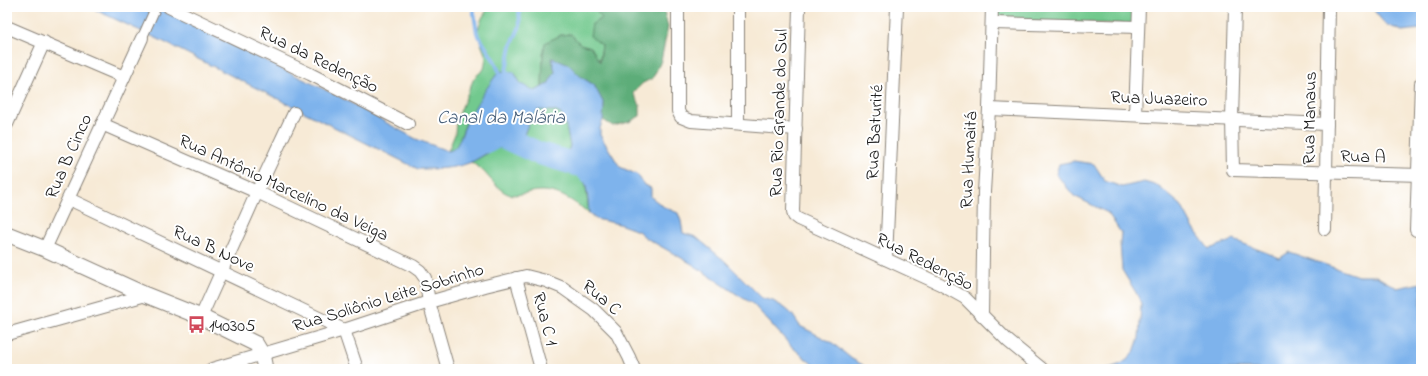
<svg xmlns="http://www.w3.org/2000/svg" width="1428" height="376" viewBox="0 0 1428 376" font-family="'Indie Flower',sans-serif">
  <rect width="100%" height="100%" fill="#fff"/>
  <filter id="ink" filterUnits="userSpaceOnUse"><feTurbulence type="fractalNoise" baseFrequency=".025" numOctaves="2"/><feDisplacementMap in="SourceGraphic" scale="8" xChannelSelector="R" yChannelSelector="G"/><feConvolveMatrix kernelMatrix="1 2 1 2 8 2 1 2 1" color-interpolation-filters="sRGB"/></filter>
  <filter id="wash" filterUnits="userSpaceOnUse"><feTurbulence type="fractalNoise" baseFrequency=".012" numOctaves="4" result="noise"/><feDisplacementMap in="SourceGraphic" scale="16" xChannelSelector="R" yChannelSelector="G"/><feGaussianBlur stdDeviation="0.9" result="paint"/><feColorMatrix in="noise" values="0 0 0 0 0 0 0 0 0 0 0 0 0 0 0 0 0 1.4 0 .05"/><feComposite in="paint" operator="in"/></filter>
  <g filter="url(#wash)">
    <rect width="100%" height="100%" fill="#f7ead6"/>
    <!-- green -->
    <g fill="#72c98e" stroke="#477255">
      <polygon points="489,7 593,7 602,18 602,45 599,63 591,47 580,44 571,34 561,35 545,43 543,54 542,87 535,91 521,84 467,120 457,146 453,150 448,151 455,134 456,121 474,78 484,69 486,57 477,33 482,18"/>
      <polygon points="997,7 1134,7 1134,24 996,21"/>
      <path d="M538 110 555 111 561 114 566 126 570 146 566 156 554 164 564 172 579 175 585 181 589 213C574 202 559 190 539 191 529 191 518 197 508 194 498 190 491 179 483 171 480 168 475 165 471 162L500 147H509L524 135 530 119Z"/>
    </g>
    <!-- forest -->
    <polygon fill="#5dad79" stroke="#3c644a" points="593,7 663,7 668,27 661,61 653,78 643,83 633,93 640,105 640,116 629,122 613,126 603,120 604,104 594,85 581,77 569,65 552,58 555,72 548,84 542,87 543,54 545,43 561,35 571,34 580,44 591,47 600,62 602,45 590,36 592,24 602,18"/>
    <!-- water -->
    <g fill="#7eb3ec" stroke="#4d6884">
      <path d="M89 7H155L340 97 416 139 448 151C455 150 457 145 460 139 469 113 483 93 499 71L514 72 521 84 535 91 548 84 555 72 552 58 569 65 581 77 594 85 604 104 603 120 600 128V135L620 167 638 175 644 185 651 188V197L664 207 678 213 681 221 683 233 696 237 726 262 762 298 773 301 785 308 792 314 800 326 831 342 852 359 863 365 866 369H819L806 359 791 346 753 304 738 295 692 264 646 238 638 231 619 224 596 219 589 213C588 204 588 179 579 175 568 170 565 175 554 164L566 156 570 146 566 126 561 114 555 111 538 110 530 119 524 135 509 147C492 146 484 157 469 163 453 169 435 169 418 169L158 39Z"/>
      <polygon points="1371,7 1421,7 1421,29 1402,31 1385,24"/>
      <polygon points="1074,161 1094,164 1105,181 1122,187 1144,182 1158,186 1181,205 1194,229 1209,249 1234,240 1280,258 1289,252 1358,276 1376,276 1397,288 1421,283 1421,369 1107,369 1121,364 1128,359 1134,352 1139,338 1141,304 1138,296 1122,270 1120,243 1121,233 1108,213 1074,196 1056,174 1059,164"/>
    </g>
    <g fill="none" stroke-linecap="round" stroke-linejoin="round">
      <!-- stream -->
      <g stroke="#7eb3ec" stroke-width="4">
        <polyline points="473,7 477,33 495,62 501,76"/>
        <polyline points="505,76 511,46 520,26 519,7"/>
      </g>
      <!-- river -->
      <polyline stroke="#7eb3ec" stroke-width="23" points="487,142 499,135 538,153 585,167 588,171"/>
    </g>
  </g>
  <g filter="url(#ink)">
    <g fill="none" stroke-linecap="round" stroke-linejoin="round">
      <defs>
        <polyline id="pedestrian" points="142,38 156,7"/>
        <g id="minor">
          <polyline points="169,7 310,74 408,124"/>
          <polyline points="678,7 678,111 681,117 691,121 796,129"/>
          <polyline points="799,7 793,211 794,216 798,219 940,284 965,298 1008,341 1042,369"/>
          <polyline points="1235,7 1232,119 1233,170 1421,175"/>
          <polyline points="992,23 1138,27"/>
          <polyline points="7,27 124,77"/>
          <polyline points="989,109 1327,124"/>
          <polyline points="1135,115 1139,7"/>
          <polyline points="7,124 44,42"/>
          <polyline points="102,124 257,192 413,266 420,271 425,278 429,302 448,369"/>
          <polyline points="738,124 738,7"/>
          <polyline points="69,199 344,330 357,369"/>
          <polyline points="1325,229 1329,7"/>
          <polyline points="1416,230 1421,83"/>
          <polyline points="45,249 142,38"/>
          <polyline points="886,259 897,7"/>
          <polyline points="516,278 541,369"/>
          <polyline points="982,315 984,192 989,109 992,7"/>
          <polyline points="201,317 257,192 294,113"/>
          <polyline points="7,334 146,295"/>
          <polyline points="212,369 344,330 429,302 485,286 526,276 546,281 563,288 594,310 616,332 629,357 634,369"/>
        </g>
        <polyline id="tertiary" points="7,234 45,249 146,295 201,317 256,344 262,354 265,369"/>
      </defs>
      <!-- pedestrian casing -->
      <use href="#pedestrian" stroke="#8a8379" stroke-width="11"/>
      <!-- minor casing -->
      <use href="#minor" stroke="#8a8379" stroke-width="14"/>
      <!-- tertiary casing -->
      <use href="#tertiary" stroke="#8a8379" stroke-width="17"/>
      <!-- pedestrian -->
      <use href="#pedestrian" stroke="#fff" stroke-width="9"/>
      <!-- minor -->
      <use href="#minor" stroke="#fff" stroke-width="12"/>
      <!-- tertiary -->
      <use href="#tertiary" stroke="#fff" stroke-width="15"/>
    </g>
  </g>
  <!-- icons -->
  <defs>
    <symbol id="bus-bare" viewBox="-9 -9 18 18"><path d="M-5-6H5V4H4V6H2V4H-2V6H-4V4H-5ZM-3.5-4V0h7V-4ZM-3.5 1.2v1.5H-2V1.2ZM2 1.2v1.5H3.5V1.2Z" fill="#d1495b" stroke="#fff" stroke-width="2.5" paint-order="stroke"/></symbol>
  </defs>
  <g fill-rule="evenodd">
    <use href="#bus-bare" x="184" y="312" width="25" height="25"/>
  </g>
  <g text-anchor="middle" stroke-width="4" stroke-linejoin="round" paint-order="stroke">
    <!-- street labels -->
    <g font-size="18" fill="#1c1c1c" stroke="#fff">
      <text transform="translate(319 59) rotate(26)" y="6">Rua da Redenção</text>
      <text transform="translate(1159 98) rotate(2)" y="6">Rua Juazeiro</text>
      <text transform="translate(778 113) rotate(-88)" y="6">Rua Rio Grande do Sul</text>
      <text transform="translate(1309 118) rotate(-89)" y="6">Rua Manaus</text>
      <text transform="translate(874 132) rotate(-87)" y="6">Rua Baturité</text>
      <text transform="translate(68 156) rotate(-66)" y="6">Rua B Cinco</text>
      <text transform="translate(1363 156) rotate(1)" y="6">Rua A</text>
      <text transform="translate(968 160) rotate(-87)" y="6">Rua Humaitá</text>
      <text transform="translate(284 187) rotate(25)" y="6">Rua Antônio Marcelino da Veiga</text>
      <text transform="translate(214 248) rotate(25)" y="6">Rua B Nove</text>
      <text transform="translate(925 261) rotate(27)" y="6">Rua Redenção</text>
      <text transform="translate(388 297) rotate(-17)" y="6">Rua Soliônio Leite Sobrinho</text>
      <text transform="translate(602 297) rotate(40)" y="6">Rua C</text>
      <text transform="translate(546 319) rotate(75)" y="6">Rua C 1</text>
    </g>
    <!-- poi labels -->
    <g font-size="18" fill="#1c1c1c" stroke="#fff" text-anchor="start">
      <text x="209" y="331">140305</text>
    </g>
    <!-- water labels -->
    <g font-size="19" font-style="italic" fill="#48607a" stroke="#fff">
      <text x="501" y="123">Canal da Malária</text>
    </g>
  </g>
  <!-- margin -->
  <rect width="1428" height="376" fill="none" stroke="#fff" stroke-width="24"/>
</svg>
